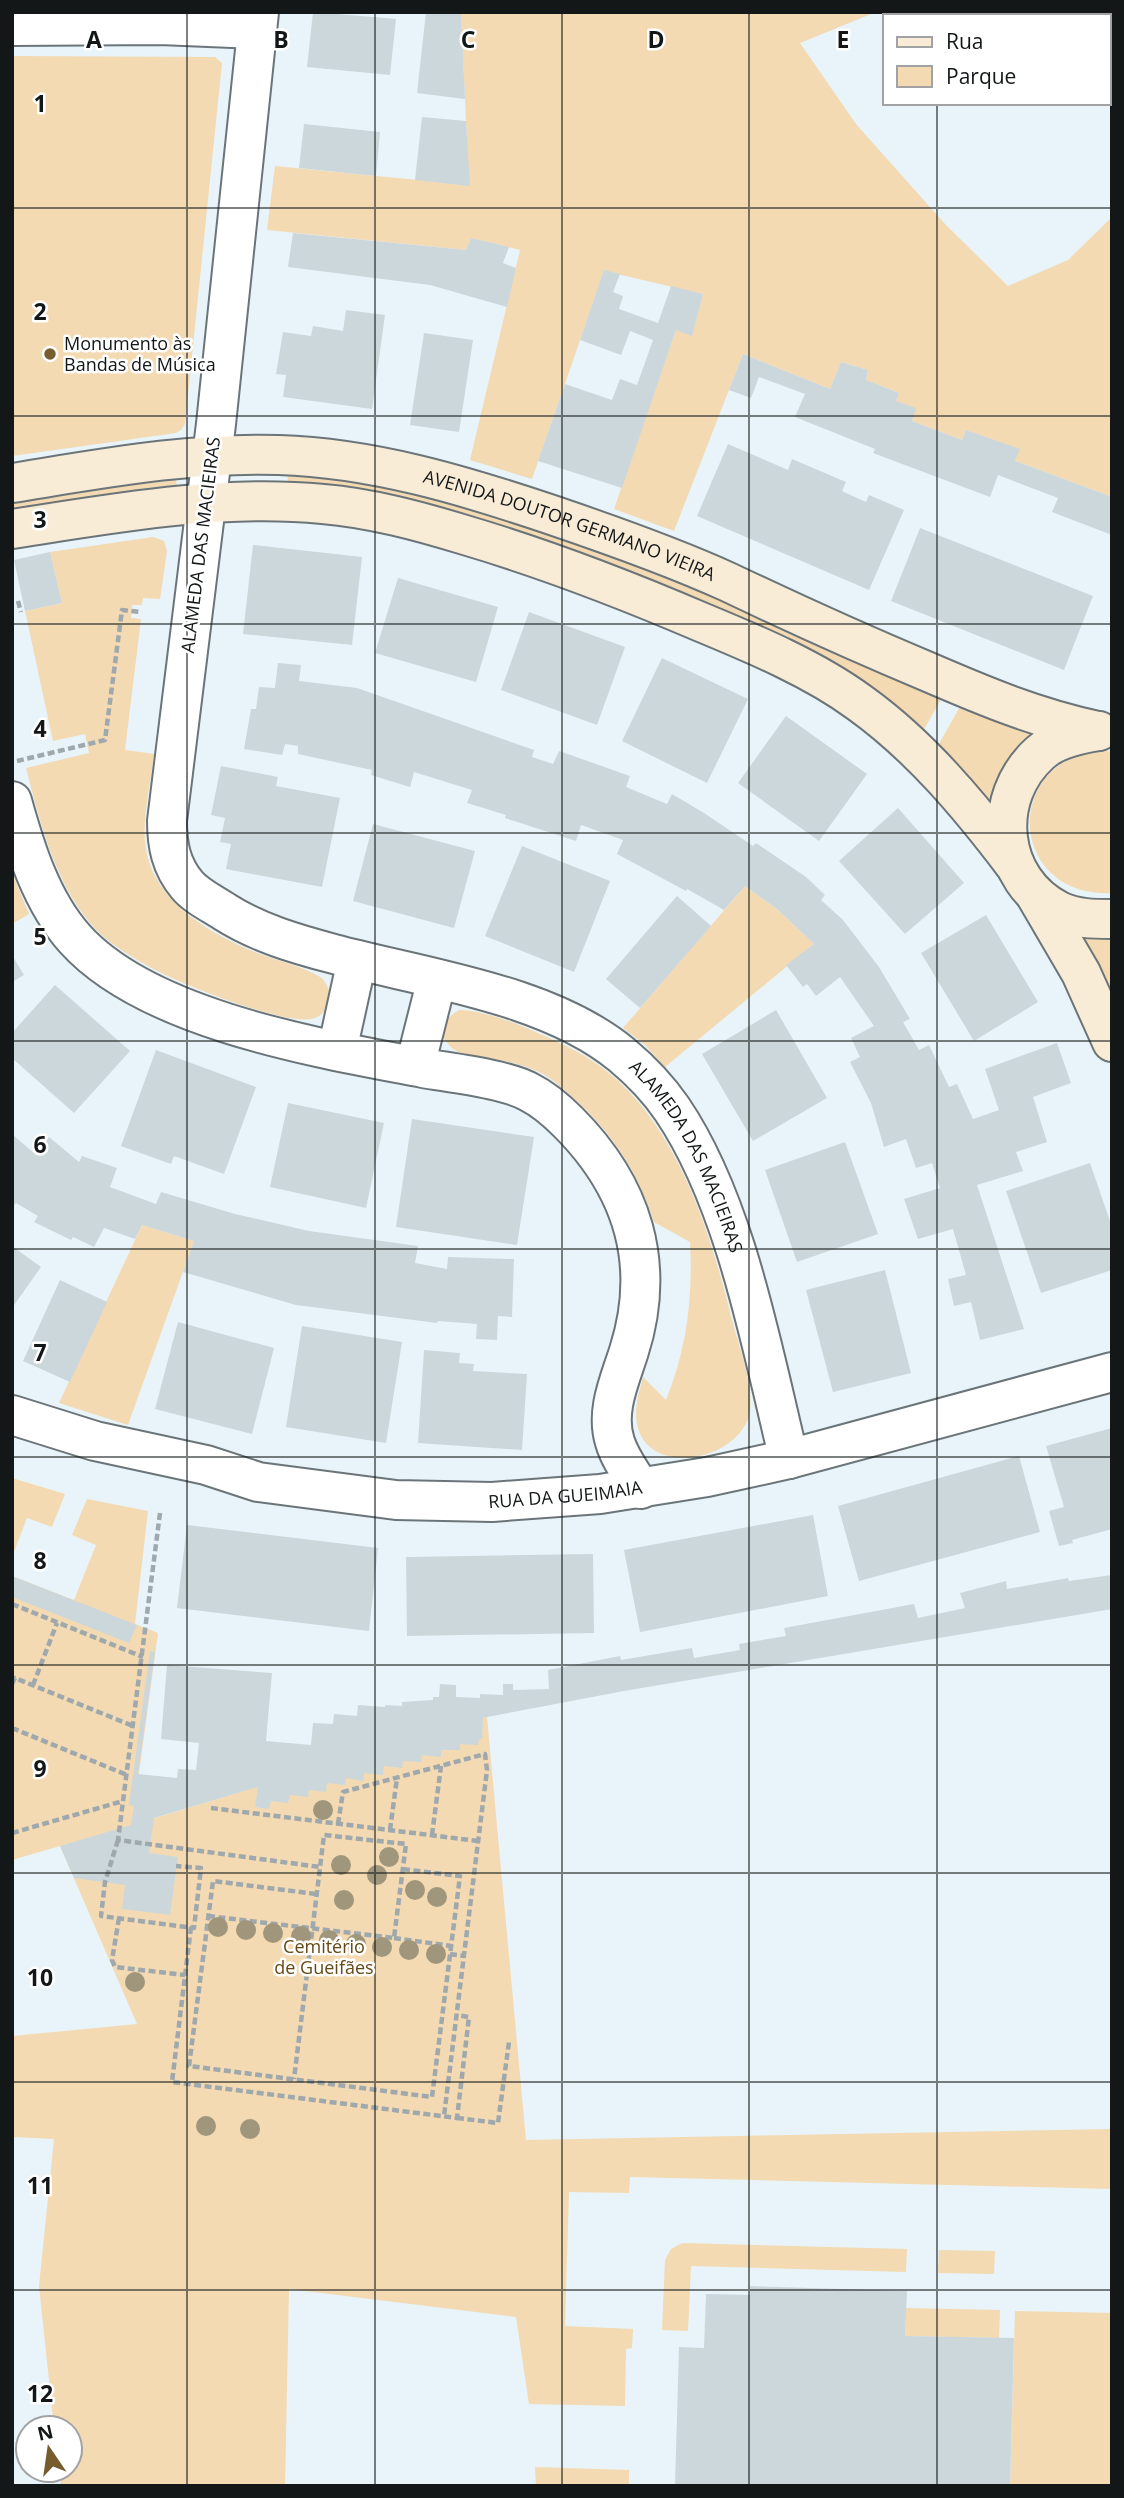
<svg xmlns="http://www.w3.org/2000/svg" width="1124" height="2498" viewBox="0 0 1124 2498" font-family="'Open Sans',sans-serif">
  <rect width="100%" height="100%" fill="#e8f4f9"/>
  <!-- green -->
  <g fill="#f3dab2">
    <polygon points="467,12 876,12 800,43 856,124 945,224 1008,286 1068,260 1112,217 1112,497 1015,461 1019,449 966,430 962,440 912,421 915,408 896,401 899,393 866,380 868,370 841,362 830,389 743,354 674,531 614,509 676,330 692,335 703,294 604,271 532,479 470,460 520,250 471,238 466,250 267,230 275,166 469,185 461,14 467,14"/>
    <polygon points="12,56 215,57 222,63 185,424 181,430 176,433 12,456"/>
    <path d="M288 473C312 476 337 477 362 481 563 520 756 614 943 696L922 733 890 703 287 485Z"/>
    <polygon points="171,478 176,479 177,487 12,512 12,501"/>
    <path d="M153 537 164 541 167 551 160 599 143 598 142 605H132L131 618 141 619 125 750 154 754C151 782 143 812 145 840 148 897 205 931 252 951 275 961 300 965 322 978 329 987 333 996 328 1007 324 1013 318 1018 311 1019 283 1025 172 981 146 965 127 954 105 941 91 924 54 880 40 822 26 768L89 753 85 734 53 741 25 611 62 603 50 552Z"/>
    <path d="M961 705 1035 733C1011 759 998 773 991 809L936 749Z"/>
    <path d="M1101 750 1112 752V893C1010 899 999 762 1101 750Z"/>
    <polygon points="12,873 29,914 12,924"/>
    <polygon points="745,886 777,909 814,944 665,1067 645,1045 623,1028"/>
    <polygon points="1078,932 1112,936 1112,994 1110,995"/>
    <path d="M459 1010C485 1011 516 1023 540 1034 564 1044 588 1056 609 1073 679 1130 711 1235 732 1320 739 1346 757 1394 748 1419 731 1463 647 1476 637 1424 634 1408 639 1392 643 1377L666 1400C687 1349 693 1297 690 1242L654 1222C638 1172 612 1132 572 1097 561 1087 551 1077 537 1071 513 1060 484 1058 458 1052 437 1040 438 1022 459 1010Z"/>
    <polygon points="142,1225 194,1241 128,1425 59,1403"/>
    <polygon points="12,1478 65,1494 52,1527 27,1518 12,1557"/>
    <polygon points="87,1499 148,1511 135,1624 158,1633 132,1825 487,1717 526,2140 1112,2129 1112,2189 630,2177 629,2193 569,2192 565,2326 633,2329 632,2348 626,2349 625,2406 529,2404 516,2317 289,2289 285,2486 61,2486 59,2470 70,2470 70,2428 54,2428 39,2286 54,2139 12,2137 12,2036 137,2024 60,1846 12,1860 12,1576 74,1600 96,1545 72,1535"/>
    <polygon points="682,2243 907,2249 906,2272 691,2266 688,2331 662,2330 665,2260 671,2249"/>
    <polygon points="939,2250 995,2251 994,2274 938,2273"/>
    <polygon points="906,2308 1000,2310 999,2338 905,2336"/>
    <polygon points="1015,2311 1112,2313 1112,2486 1010,2486"/>
    <polygon points="535,2467 629,2470 629,2486 536,2486"/>
  </g>
  <!-- building -->
  <g fill="#ccd7dc">
    <polygon points="313,12 396,19 390,75 307,67"/>
    <polygon points="426,12 461,12 465,99 417,93"/>
    <polygon points="422,117 466,121 470,186 415,180"/>
    <polygon points="304,124 380,132 376,176 299,168"/>
    <polygon points="293,233 466,250 471,238 509,247 503,263 516,268 507,307 430,285 288,267"/>
    <polygon points="604,270 620,274 613,292 623,296 619,309 658,323 671,286 703,294 692,336 676,330 622,488 538,461 565,384 612,400 620,379 637,385 653,340 630,331 621,355 580,340"/>
    <polygon points="346,310 385,315 372,409 283,397 286,375 276,374 283,332 311,336 313,326 343,331"/>
    <polygon points="424,333 473,340 459,432 410,425"/>
    <polygon points="743,354 830,389 841,362 868,370 866,380 899,393 896,401 916,408 912,421 962,440 966,430 1020,449 1015,461 1112,497 1112,535 1052,512 1058,498 998,475 990,497 873,453 875,449 795,417 805,394 759,377 751,398 729,390"/>
    <polygon points="728,444 788,470 792,459 846,482 842,491 866,502 869,495 904,510 869,590 697,516"/>
    <polygon points="920,528 1093,596 1064,670 891,601"/>
    <polygon points="253,545 362,557 352,645 243,634"/>
    <polygon points="50,552 62,603 25,611 14,560"/>
    <polygon points="398,578 498,607 476,682 375,653"/>
    <polygon points="529,612 625,647 597,725 501,690"/>
    <polygon points="662,658 748,699 707,783 622,741"/>
    <polygon points="278,663 301,665 299,681 357,688 534,750 532,757 553,764 559,751 630,776 626,787 667,804 672,794 704,813 753,846 756,843 806,877 825,895 821,900 843,920 879,967 910,1019 903,1022 919,1050 929,1045 949,1087 957,1084 973,1119 999,1110 985,1069 1057,1043 1071,1083 1033,1097 1047,1142 1016,1152 1023,1171 977,1185 1024,1329 980,1340 971,1302 954,1306 948,1279 966,1275 953,1229 918,1239 904,1199 940,1188 932,1163 916,1168 906,1139 884,1147 871,1103 850,1062 860,1057 851,1038 874,1026 840,977 816,996 807,984 803,987 786,965 814,944 777,909 745,886 724,910 687,889 686,891 617,854 623,840 581,825 576,841 505,818 506,815 467,803 472,790 414,772 410,787 371,775 372,770 298,754 298,746 285,744 282,755 244,749 251,709 256,709 259,687 275,688"/>
    <polygon points="786,716 867,774 819,841 738,783"/>
    <polygon points="221,766 278,777 276,786 340,798 322,887 226,869 231,844 220,842 225,818 211,815"/>
    <polygon points="898,808 964,883 905,934 839,861"/>
    <polygon points="373,824 475,851 454,928 353,901"/>
    <polygon points="522,846 610,881 574,972 485,936"/>
    <polygon points="677,896 711,926 640,1008 606,979"/>
    <polygon points="986,915 1038,1002 974,1041 921,953"/>
    <polygon points="12,955 24,975 12,982"/>
    <polygon points="55,985 130,1051 74,1113 12,1058 12,1033"/>
    <polygon points="776,1010 827,1098 753,1141 702,1054"/>
    <polygon points="156,1050 256,1087 224,1174 174,1156 171,1164 121,1146"/>
    <polygon points="288,1103 384,1123 366,1208 270,1187"/>
    <polygon points="412,1119 534,1137 517,1245 396,1227"/>
    <polygon points="12,1134 35,1154 49,1137 79,1162 82,1156 117,1168 110,1187 156,1204 161,1192 235,1214 309,1231 418,1246 415,1263 447,1269 448,1257 514,1259 512,1317 498,1316 497,1340 476,1339 477,1324 438,1321 437,1323 296,1305 183,1272 194,1241 142,1225 135,1239 104,1228 94,1247 73,1237 71,1240 34,1222 38,1216 16,1203 12,1208"/>
    <polygon points="845,1142 878,1234 797,1262 765,1170"/>
    <polygon points="1090,1163 1112,1227 1112,1270 1041,1293 1006,1191"/>
    <polygon points="12,1246 41,1267 12,1308"/>
    <polygon points="885,1270 911,1373 833,1392 806,1290"/>
    <polygon points="60,1280 107,1302 70,1382 23,1361"/>
    <polygon points="178,1322 274,1348 252,1434 155,1409"/>
    <polygon points="302,1326 402,1342 386,1443 286,1427"/>
    <polygon points="424,1350 460,1353 459,1363 474,1364 473,1371 527,1374 522,1450 418,1443"/>
    <polygon points="1112,1428 1112,1529 1072,1540 1073,1543 1059,1546 1049,1511 1064,1507 1046,1446"/>
    <polygon points="1019,1456 1040,1532 859,1581 838,1506"/>
    <polygon points="813,1515 828,1596 640,1632 624,1550"/>
    <polygon points="187,1525 378,1548 369,1631 177,1608"/>
    <polygon points="593,1554 594,1633 407,1636 406,1557"/>
    <polygon points="1112,1575 1112,1609 624,1691 487,1717 483,1718 482,1739 479,1739 478,1745 460,1744 460,1750 441,1750 441,1757 422,1755 421,1762 403,1761 402,1768 384,1766 383,1775 364,1773 363,1781 346,1778 345,1785 327,1783 326,1792 309,1790 308,1797 290,1795 288,1803 271,1801 269,1809 255,1807 258,1787 154,1818 149,1853 178,1857 170,1915 122,1909 125,1885 74,1878 60,1846 131,1825 134,1806 129,1805 150,1651 155,1652 138,1774 177,1778 178,1769 196,1770 199,1743 161,1739 167,1665 272,1673 266,1741 311,1745 313,1723 333,1724 334,1714 357,1716 358,1705 385,1707 385,1705 402,1706 402,1702 433,1700 433,1697 439,1697 440,1684 456,1685 456,1697 480,1698 480,1694 503,1695 503,1684 513,1684 513,1690 549,1689 548,1670 620,1656 621,1660 692,1648 694,1658 740,1650 739,1644 786,1636 784,1628 914,1604 918,1618 965,1608 960,1593 1006,1581 1007,1589 1068,1578 1069,1581"/>
    <polygon points="12,1576 137,1625 129,1643 12,1597"/>
    <polygon points="750,2286 907,2291 905,2336 1014,2338 1010,2486 675,2486 679,2347 704,2348 706,2294 750,2295"/>
  </g>
  <g fill="none" stroke-linecap="round" stroke-linejoin="round">
    <defs>
      <g id="street">
        <path id="s1" d="M259 12 216 424 167 821C167 845 171 866 187 885 196 896 213 904 225 912 258 933 296 944 334 954 424 978 549 994 622 1055 640 1070 659 1090 672 1109 736 1203 762 1349 789 1459"/>
        <polyline points="12,26 160,25 257,29"/>
        <path d="M12 801C25 848 41 901 75 939 148 1020 319 1048 423 1068 451 1073 506 1079 529 1092 543 1099 557 1111 568 1122 632 1186 657 1263 629 1351 620 1380 605 1411 615 1442 620 1459 632 1474 641 1489"/>
        <polyline points="337,1051 357,960"/>
        <polyline points="415,1066 437,979"/>
        <path id="s2" d="M12 1415 95 1441 206 1465 258 1482 396 1500 492 1502 600 1494 707 1477 789 1459 1112 1372"/>
      </g>
      <g id="secondary">
        <path id="s3" d="M12 483C100 469 190 452 279 455 373 458 463 485 552 515 611 535 671 556 728 582 793 613 859 643 926 671 984 696 1036 718 1098 731"/>
        <path d="M12 529C115 513 219 494 323 504 371 508 419 521 465 535 546 559 624 589 701 622 754 644 814 669 860 703 920 746 970 806 1014 864"/>
        <path d="M1099 731C1079 734 1055 739 1040 753 990 798 998 880 1059 911 1076 919 1094 919 1112 919"/>
        <polyline points="1036,896 1081,973 1112,1042"/>
      </g>
    </defs>
    <!-- street casing -->
    <use href="#street" stroke="#6b7579" stroke-width="42"/>
    <!-- secondary casing -->
    <use href="#secondary" stroke="#6b7579" stroke-width="42"/>
    <!-- path -->
    <g stroke="#9fa8ac" stroke-width="4.5" stroke-dasharray="7 3.5" stroke-linecap="butt">
      <polyline points="18,601 21,612"/>
      <polyline points="17,761 105,740 122,610 141,612"/>
      <polyline points="160,1513 118,1840 320,1867"/>
      <polyline points="12,1604 143,1657"/>
      <polyline points="12,1684 15,1678 133,1726"/>
      <polyline points="33,1685 57,1623"/>
      <polyline points="12,1728 127,1775"/>
      <polyline points="211,1808 478,1841"/>
      <polyline points="338,1824 343,1792 485,1754 487,1770 444,2116"/>
      <polyline points="390,1830 397,1778"/>
      <polyline points="12,1833 123,1801"/>
      <polyline points="432,1835 441,1766"/>
      <polyline points="118,1840 105,1882 101,1916 194,1928 201,1868 176,1866"/>
      <polyline points="316,1894 213,1881 189,2066 432,2097 460,1876 402,1869"/>
      <polyline points="208,1916 394,1938 406,1844 324,1835 294,2079"/>
      <polyline points="119,1918 112,1960 115,1967 185,1975"/>
      <polyline points="191,1927 172,2082 457,2118 469,2017 457,2015"/>
      <polyline points="394,1938 451,1946"/>
      <polyline points="450,1954 464,1956"/>
      <polyline points="457,2118 498,2123 509,2042"/>
    </g>
    <!-- street -->
    <use href="#street" stroke="#fff" stroke-width="38"/>
    <!-- secondary -->
    <use href="#secondary" stroke="#f9ecd7" stroke-width="38"/>
  </g>
  <!-- trees -->
  <g fill="#9f967c">
    <circle cx="323" cy="1810" r="10"/>
    <circle cx="389" cy="1857" r="10"/>
    <circle cx="341" cy="1865" r="10"/>
    <circle cx="377" cy="1875" r="10"/>
    <circle cx="415" cy="1890" r="10"/>
    <circle cx="437" cy="1897" r="10"/>
    <circle cx="344" cy="1900" r="10"/>
    <circle cx="218" cy="1927" r="10"/>
    <circle cx="246" cy="1930" r="10"/>
    <circle cx="273" cy="1933" r="10"/>
    <circle cx="301" cy="1936" r="10"/>
    <circle cx="329" cy="1940" r="10"/>
    <circle cx="356" cy="1944" r="10"/>
    <circle cx="382" cy="1947" r="10"/>
    <circle cx="409" cy="1950" r="10"/>
    <circle cx="436" cy="1954" r="10"/>
    <circle cx="135" cy="1982" r="10"/>
    <circle cx="206" cy="2126" r="10"/>
    <circle cx="250" cy="2129" r="10"/>
  </g>
  <!-- grid -->
  <path fill="none" stroke="#131718" stroke-width="2" stroke-opacity="0.55" d="M187 12V2486M375 12V2486M562 12V2486M749 12V2486M937 12V16M937 103V2486M12 208H1112M12 416H1112M12 624H1112M12 833H1112M12 1041H1112M12 1249H1112M12 1457H1112M12 1665H1112M12 1873H1112M12 2082H1112M12 2290H1112"/>
  <!-- markers -->
  <circle fill="#775c2e" stroke="#fff" stroke-width="2.5" cx="50" cy="354" r="7"/>
  <g text-anchor="middle" stroke-width="5" stroke-linejoin="round" paint-order="stroke">
    <!-- poi labels -->
    <g font-size="18" fill="#131718" stroke="#fff" text-anchor="start">
      <text x="64" y="350">Monumento às<tspan x="64" dy="21">Bandas de Música</tspan></text>
    </g>
    <!-- street labels -->
    <g font-size="18" fill="#131718" stroke="#fff">
      <text dy="6" stroke="none"><textPath href="#s3" startOffset="569">AVENIDA DOUTOR GERMANO VIEIRA</textPath></text>
      <text transform="translate(201 545) rotate(-83)" y="6">ALAMEDA DAS MACIEIRAS</text>
      <text dy="6" stroke="none"><textPath href="#s1" startOffset="1477">ALAMEDA DAS MACIEIRAS</textPath></text>
      <text dy="6" stroke="none"><textPath href="#s2" startOffset="564">RUA DA GUEIMAIA</textPath></text>
    </g>
    <!-- park labels -->
    <g font-size="18" fill="#644915" stroke="#fff">
      <text x="324" y="1953">Cemitério<tspan x="324" dy="21">de Gueifães</tspan></text>
    </g>
  </g>
  <g font-size="23" text-anchor="middle" font-weight="bold" fill="#131718" stroke="#fff" stroke-width="5" stroke-linejoin="round" paint-order="stroke">
    <text x="94" y="48">A</text>
    <text x="281" y="48">B</text>
    <text x="468" y="48">C</text>
    <text x="656" y="48">D</text>
    <text x="843" y="48">E</text>
    <text x="40" y="112">1</text>
    <text x="40" y="320">2</text>
    <text x="40" y="528">3</text>
    <text x="40" y="737">4</text>
    <text x="40" y="945">5</text>
    <text x="40" y="1153">6</text>
    <text x="40" y="1361">7</text>
    <text x="40" y="1569">8</text>
    <text x="40" y="1777">9</text>
    <text x="40" y="1986">10</text>
    <text x="40" y="2194">11</text>
    <text x="40" y="2402">12</text>
  </g>
  <!-- border -->
  <rect width="1124" height="2498" fill="none" stroke="#131718" stroke-width="28"/>
  <!-- legend -->
  <rect x="883" y="14" width="228" height="91" fill="#ffffff" stroke="#a1a2a3" stroke-width="2"/>
  <rect x="897" y="37" width="35" height="10" fill="#f9ecd7" stroke="#a1a2a3" stroke-width="2"/>
  <text x="946" y="49" font-size="21" fill="#131718">Rua</text>
  <rect x="897" y="66" width="35" height="21" fill="#f3dab2" stroke="#a1a2a3" stroke-width="2"/>
  <text x="946" y="84" font-size="21" fill="#131718">Parque</text>
  <!-- north arrow -->
  <g transform="translate(49 2449) rotate(347)"><circle r="33" fill="#ffffff" stroke="#a1a2a3" stroke-width="2"/>
  <path d="M0-5L12 26L0 18L-12 26Z" fill="#775c2e"/>
  <text y="-10" font-size="19" font-weight="bold" text-anchor="middle" fill="#131718">N</text>
  </g>
</svg>
